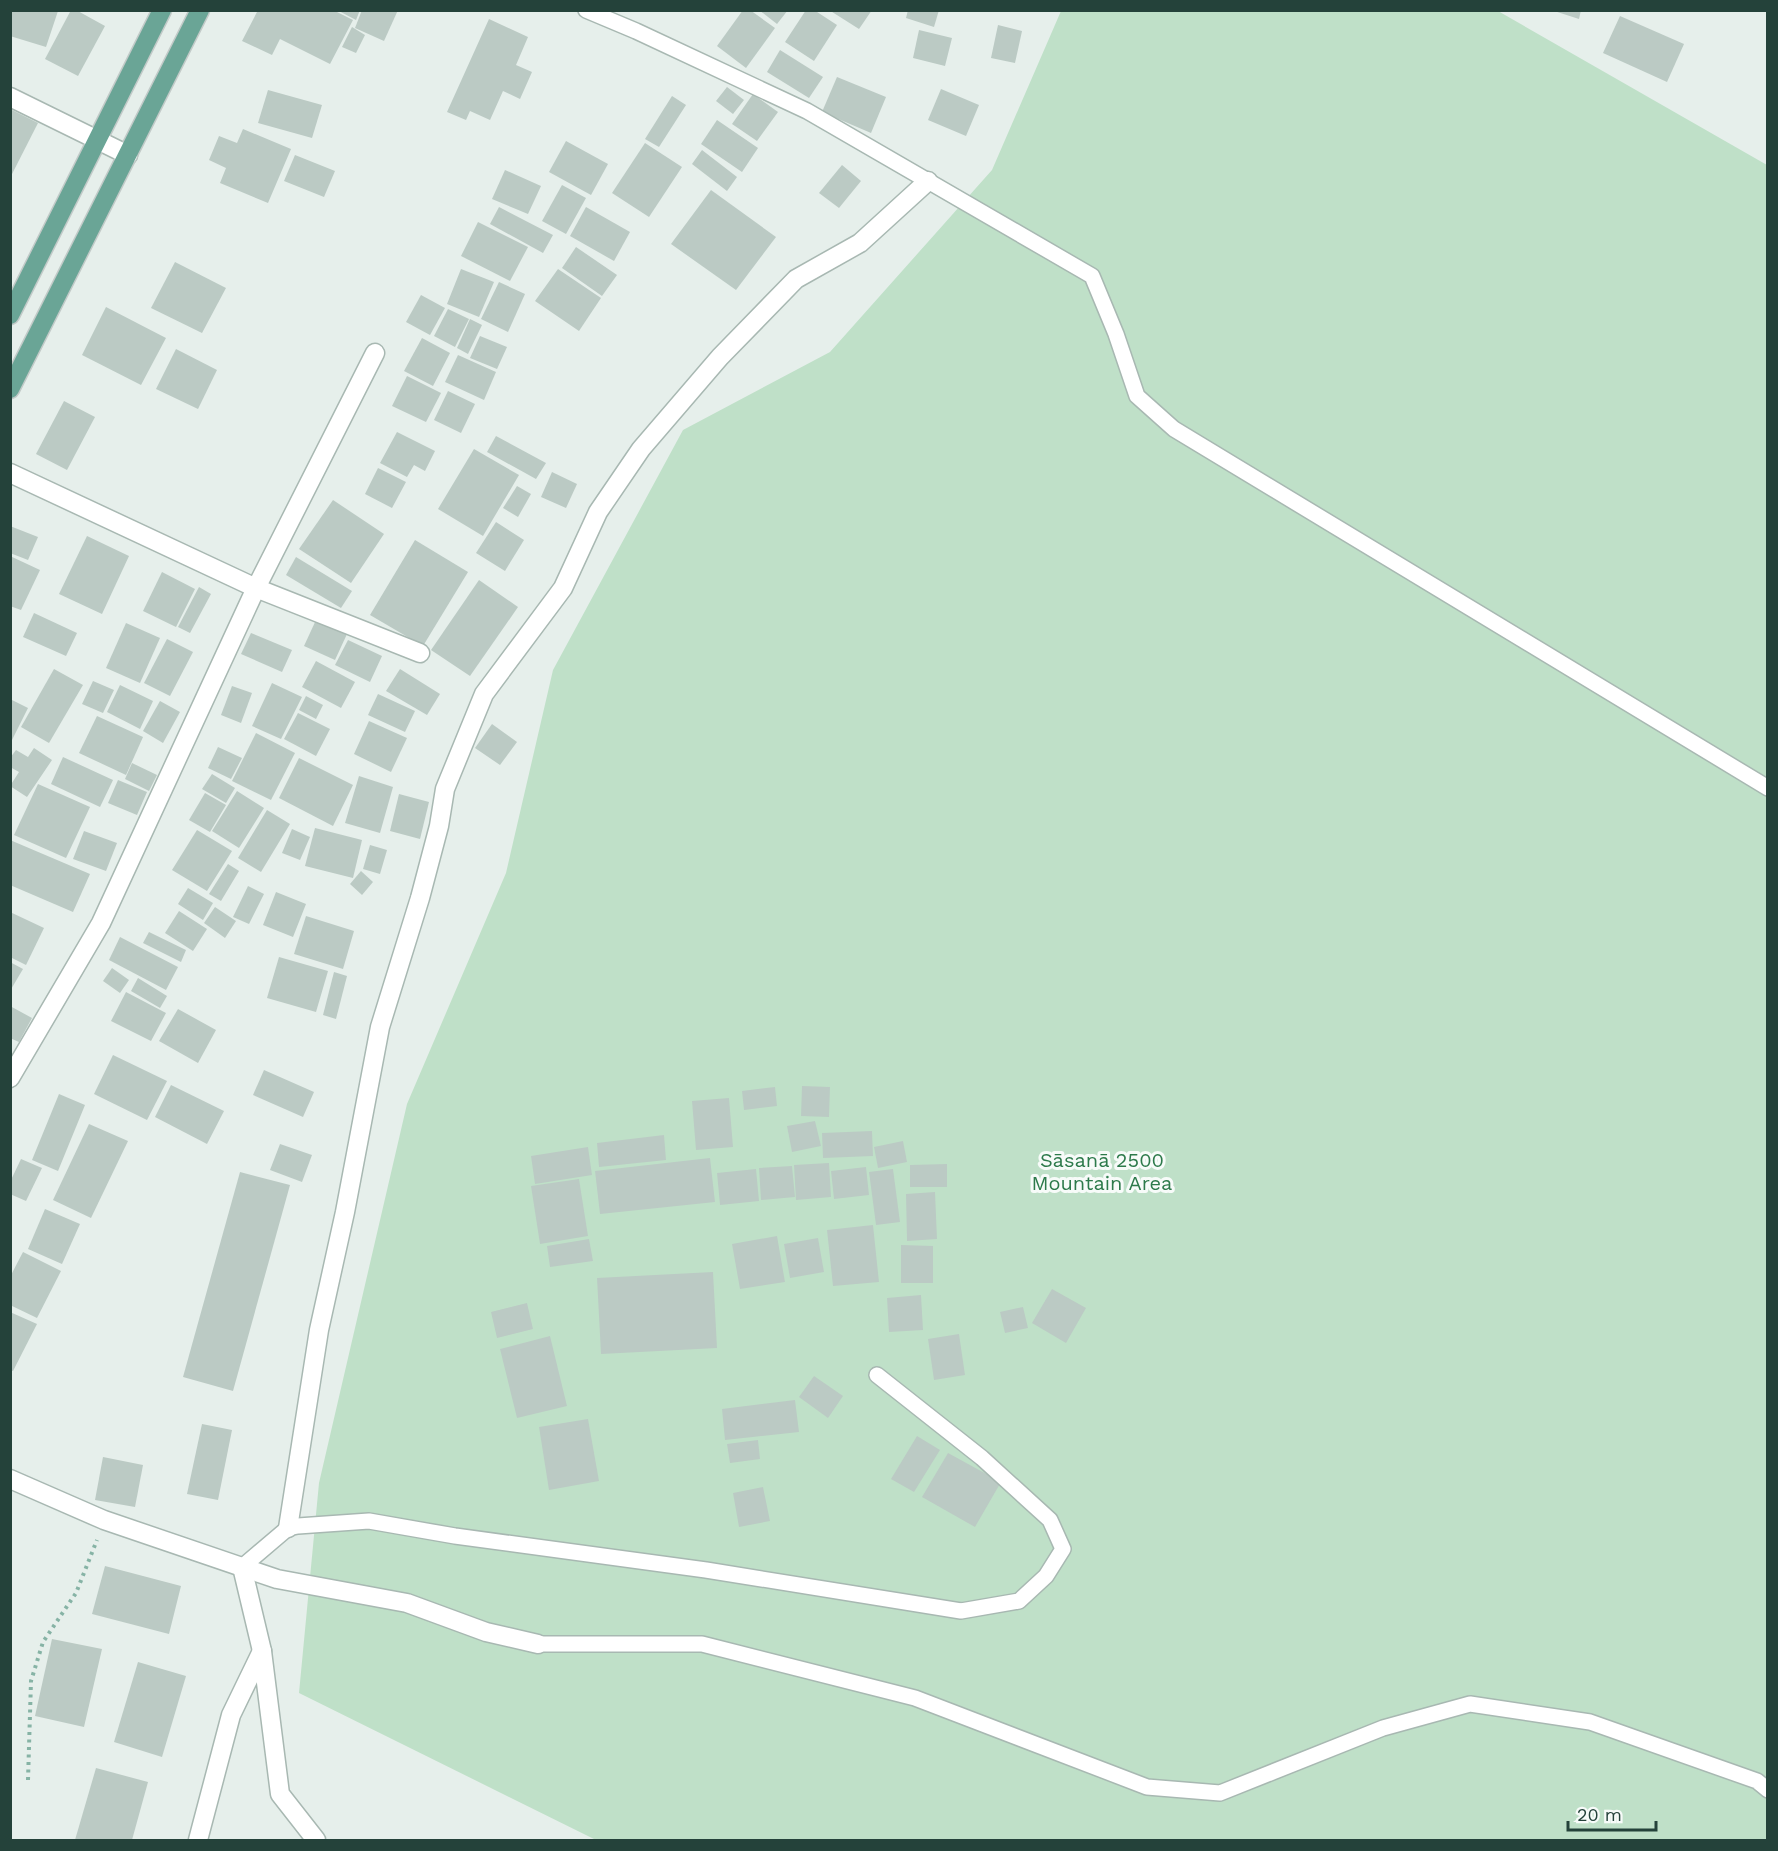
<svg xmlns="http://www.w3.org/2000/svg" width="1778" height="1851" viewBox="0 0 1778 1851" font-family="'Work Sans',sans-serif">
  <rect width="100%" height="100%" fill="#e6efeb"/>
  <!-- green -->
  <polygon fill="#bfe0c8" points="1061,11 1498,11 1767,165 1767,1840 596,1840 299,1693 319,1483 407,1104 506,873 553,670 683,430 830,352 992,170"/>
  <!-- building -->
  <g fill="#bbcac4">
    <polygon points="10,10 58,11 46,47 10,36"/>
    <polygon points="71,10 76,10 105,26 78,76 45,59"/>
    <polygon points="258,10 333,10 353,20 330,64 280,39 272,55 242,41"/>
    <polygon points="337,10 360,10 356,20"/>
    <polygon points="362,10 398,10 384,41 355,28"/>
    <polygon points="743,10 750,10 775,28 746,68 717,46"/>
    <polygon points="759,10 788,10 777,24"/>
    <polygon points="806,10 814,10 837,25 814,61 785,42"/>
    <polygon points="829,10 872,10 859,29"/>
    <polygon points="908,10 939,10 934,27 906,18"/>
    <polygon points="1551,10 1581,10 1579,19"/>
    <polygon points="1620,16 1684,44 1667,82 1603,53"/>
    <polygon points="489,19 528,37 516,65 532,72 520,99 503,91 490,120 470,111 466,120 447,112"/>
    <polygon points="998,25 1022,31 1015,63 991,58"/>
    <polygon points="352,27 365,35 356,53 342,47"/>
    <polygon points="919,30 952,38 945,66 913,58"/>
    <polygon points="780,50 823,77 809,98 767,72"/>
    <polygon points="837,77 886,97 871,133 822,112"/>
    <polygon points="727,87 744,100 733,114 716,101"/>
    <polygon points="941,89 979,105 966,136 928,120"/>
    <polygon points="268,90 322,105 312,138 258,123"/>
    <polygon points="753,94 778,112 757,141 732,124"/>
    <polygon points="672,96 686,105 659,147 645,139"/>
    <polygon points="10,109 38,123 10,178"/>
    <polygon points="717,120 758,148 742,172 701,144"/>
    <polygon points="243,129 291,149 268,203 220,183 226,168 209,160 219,136 237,143"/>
    <polygon points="566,141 608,164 591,195 549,172"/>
    <polygon points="645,143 682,167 649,217 612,193"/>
    <polygon points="702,150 737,177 727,191 692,164"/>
    <polygon points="295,155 335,171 324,197 284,181"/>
    <polygon points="842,165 861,181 839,208 819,193"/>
    <polygon points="505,170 541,186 528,214 492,199"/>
    <polygon points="562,185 586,198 566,234 542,221"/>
    <polygon points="711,190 776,237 736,290 671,244"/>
    <polygon points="499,207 553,235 543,253 490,224"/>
    <polygon points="586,207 630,232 614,261 570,236"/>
    <polygon points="478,222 528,247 510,281 461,256"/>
    <polygon points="576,247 617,275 602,296 562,268"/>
    <polygon points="175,262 226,288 202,333 151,308"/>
    <polygon points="461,269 494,282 479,317 447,304"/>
    <polygon points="558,269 601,298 579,331 535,301"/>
    <polygon points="499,282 525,294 508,332 481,319"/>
    <polygon points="421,295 445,308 430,335 406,322"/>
    <polygon points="106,307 166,338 141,385 82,355"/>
    <polygon points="448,309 469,319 455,347 434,336"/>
    <polygon points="470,319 482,325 468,354 457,348"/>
    <polygon points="480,336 507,347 497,369 470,358"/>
    <polygon points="422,338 450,353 433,386 404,371"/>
    <polygon points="176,349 217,370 198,409 156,389"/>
    <polygon points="458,355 496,372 484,400 445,382"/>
    <polygon points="407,376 441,393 426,422 392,406"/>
    <polygon points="448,391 475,404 461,433 434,420"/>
    <polygon points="64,401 95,417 67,470 36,454"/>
    <polygon points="397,432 435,451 425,471 414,465 407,477 380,463"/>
    <polygon points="496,436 546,463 536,479 487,452"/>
    <polygon points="474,449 519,475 483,536 438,509"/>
    <polygon points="378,468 406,482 392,508 365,494"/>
    <polygon points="552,472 577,484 566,508 541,497"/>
    <polygon points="517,486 531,494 518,517 503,508"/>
    <polygon points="333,500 384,534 351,583 299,549"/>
    <polygon points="496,522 524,540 505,571 476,553"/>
    <polygon points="10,526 38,537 28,560 10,553"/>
    <polygon points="87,536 129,556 102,614 59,594"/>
    <polygon points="415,540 468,572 423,646 370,615"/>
    <polygon points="10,556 40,570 21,610 10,606"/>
    <polygon points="296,557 352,591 341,608 286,575"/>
    <polygon points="162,572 195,589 176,627 143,611"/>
    <polygon points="479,580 518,607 470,676 431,650"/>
    <polygon points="199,587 211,594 190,633 178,627"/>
    <polygon points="34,613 77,633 66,656 23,637"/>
    <polygon points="316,620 347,634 335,660 304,646"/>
    <polygon points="126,623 160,638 140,683 106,668"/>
    <polygon points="251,633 292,650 282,672 241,654"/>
    <polygon points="167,639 193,652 170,696 144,683"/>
    <polygon points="348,640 382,656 370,682 335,665"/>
    <polygon points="316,661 355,682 341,708 302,687"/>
    <polygon points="54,669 83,685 49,743 21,727"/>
    <polygon points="400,669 440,694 427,715 386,691"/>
    <polygon points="93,681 114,690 103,713 82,704"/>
    <polygon points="272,683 302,697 281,739 252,726"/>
    <polygon points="120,685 153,701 140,729 107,712"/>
    <polygon points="232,686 252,693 241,723 221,715"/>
    <polygon points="378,694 415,711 405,732 368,715"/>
    <polygon points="306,696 323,705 316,719 299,710"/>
    <polygon points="10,699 28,708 10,744"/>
    <polygon points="160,701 180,712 163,743 143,731"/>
    <polygon points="298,713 330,729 316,756 284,739"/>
    <polygon points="97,716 143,737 126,775 79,753"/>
    <polygon points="369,721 407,738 391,772 354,754"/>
    <polygon points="492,724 517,742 500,765 475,748"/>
    <polygon points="256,733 295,753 271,800 232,781"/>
    <polygon points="218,747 242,758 231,779 208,768"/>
    <polygon points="34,748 52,760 27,797 10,786 19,772 10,767 10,758 16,750 28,757"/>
    <polygon points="63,757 113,780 100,807 51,784"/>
    <polygon points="299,758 353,785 333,826 279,798"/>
    <polygon points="132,763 157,775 149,791 125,779"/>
    <polygon points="212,774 235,788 226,803 202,789"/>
    <polygon points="359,776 393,787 380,833 345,823"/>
    <polygon points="118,780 147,792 137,815 108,803"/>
    <polygon points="38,784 90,807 66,858 14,835"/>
    <polygon points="237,791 264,808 239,848 212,831"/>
    <polygon points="205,793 226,805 210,832 189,820"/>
    <polygon points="399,794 429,802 420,839 390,831"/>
    <polygon points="267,810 290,824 261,872 238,858"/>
    <polygon points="315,828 362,840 353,878 305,866"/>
    <polygon points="292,829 310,837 300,860 282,853"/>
    <polygon points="197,830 232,851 207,891 172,870"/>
    <polygon points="84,831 117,843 106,871 73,859"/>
    <polygon points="10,840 90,874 73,912 10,885"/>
    <polygon points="370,845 387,850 380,874 363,869"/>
    <polygon points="228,864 239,871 221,901 209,894"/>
    <polygon points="361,871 373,882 362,895 350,884"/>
    <polygon points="248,886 264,894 249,924 233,917"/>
    <polygon points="188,888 213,903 203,920 178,904"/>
    <polygon points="276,892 306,904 293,937 263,925"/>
    <polygon points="215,907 236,921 225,938 204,923"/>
    <polygon points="179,911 207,929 193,951 165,933"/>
    <polygon points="10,912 44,928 26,965 10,957"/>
    <polygon points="306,916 354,931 343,969 294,954"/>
    <polygon points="149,932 186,950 181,962 143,943"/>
    <polygon points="120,937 178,967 166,990 109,960"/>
    <polygon points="279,957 328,971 316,1012 267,998"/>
    <polygon points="10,962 23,969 10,991"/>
    <polygon points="112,968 129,980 120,993 103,981"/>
    <polygon points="334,972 347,976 336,1019 323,1015"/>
    <polygon points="138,978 167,996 160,1008 131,991"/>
    <polygon points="126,992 166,1013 151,1041 111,1021"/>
    <polygon points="10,1006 32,1018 19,1042 10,1038"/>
    <polygon points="178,1009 216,1030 198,1063 159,1041"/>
    <polygon points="113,1055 167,1081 147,1120 94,1094"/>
    <polygon points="264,1070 314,1092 303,1117 253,1095"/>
    <polygon points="171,1085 224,1111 207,1144 155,1117"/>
    <polygon points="802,1086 830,1087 829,1117 801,1116"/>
    <polygon points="775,1087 777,1106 744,1110 742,1091"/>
    <polygon points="59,1094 85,1105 58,1171 32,1160"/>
    <polygon points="729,1098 733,1147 696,1150 692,1101"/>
    <polygon points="815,1121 821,1146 792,1152 787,1126"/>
    <polygon points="89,1124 128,1141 91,1218 53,1200"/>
    <polygon points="872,1131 873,1156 823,1158 822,1133"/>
    <polygon points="664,1135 666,1160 599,1167 597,1143"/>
    <polygon points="903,1141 907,1162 878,1168 874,1147"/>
    <polygon points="280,1144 312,1155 302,1182 270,1170"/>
    <polygon points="588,1147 592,1175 535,1184 531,1156"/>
    <polygon points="710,1158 715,1202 600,1214 595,1171"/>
    <polygon points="21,1159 42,1168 26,1201 10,1194 10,1182"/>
    <polygon points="829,1163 831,1197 796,1200 794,1165"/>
    <polygon points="947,1164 947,1187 910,1187 910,1165"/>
    <polygon points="792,1166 795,1197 761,1200 759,1168"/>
    <polygon points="866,1167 869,1195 834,1199 831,1171"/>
    <polygon points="756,1169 759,1201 720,1205 717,1173"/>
    <polygon points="893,1169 900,1222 876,1225 869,1172"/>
    <polygon points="240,1172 290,1185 233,1391 183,1377"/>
    <polygon points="579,1179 588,1236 540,1244 531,1186"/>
    <polygon points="935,1192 937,1239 907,1241 906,1194"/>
    <polygon points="45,1209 80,1224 62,1264 28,1249"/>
    <polygon points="873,1225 879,1282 833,1286 827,1230"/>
    <polygon points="777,1236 785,1282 740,1289 732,1244"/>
    <polygon points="818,1238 824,1272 790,1278 784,1244"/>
    <polygon points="589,1239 593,1261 550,1267 547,1246"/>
    <polygon points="901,1245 933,1246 933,1283 901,1283"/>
    <polygon points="23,1252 61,1271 37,1318 10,1305 10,1277"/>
    <polygon points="713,1272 717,1348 601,1354 597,1278"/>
    <polygon points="1052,1289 1086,1308 1066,1343 1032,1323"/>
    <polygon points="921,1295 923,1330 889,1332 887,1298"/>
    <polygon points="527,1303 533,1329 497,1338 491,1312"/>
    <polygon points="1023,1307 1028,1328 1005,1333 1000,1312"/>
    <polygon points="10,1312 37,1324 13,1371 10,1370"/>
    <polygon points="959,1334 965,1375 934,1380 928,1339"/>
    <polygon points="550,1336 567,1406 517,1418 500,1349"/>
    <polygon points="814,1376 843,1396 828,1418 799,1397"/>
    <polygon points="795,1400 799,1432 725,1440 722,1409"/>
    <polygon points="588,1419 599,1481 549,1490 539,1427"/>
    <polygon points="202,1424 232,1430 218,1500 187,1494"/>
    <polygon points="917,1436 940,1450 914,1492 891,1479"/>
    <polygon points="758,1440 760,1459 730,1463 727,1444"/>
    <polygon points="948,1453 1001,1482 975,1527 922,1497"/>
    <polygon points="103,1457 143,1465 135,1507 95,1500"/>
    <polygon points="763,1487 770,1521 739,1527 733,1493"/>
    <polygon points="105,1566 181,1586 169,1634 92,1614"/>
    <polygon points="52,1639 102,1649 84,1727 35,1716"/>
    <polygon points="138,1662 186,1676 162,1757 114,1742"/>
    <polygon points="96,1768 148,1782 132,1840 75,1840"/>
  </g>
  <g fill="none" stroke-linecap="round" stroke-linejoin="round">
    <defs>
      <g id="service">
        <polyline points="586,10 636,31 807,111 1092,276 1116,334 1137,396 1174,429 1768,788"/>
        <polyline points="242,1567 288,1528 298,1526 369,1521 455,1536 706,1570 961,1611 1019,1601 1046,1576 1063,1549 1050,1520 982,1458 877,1375"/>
        <polyline points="538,1644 702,1644 915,1698 1147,1787 1220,1793 1383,1728 1470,1704 1590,1722 1757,1781 1768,1790"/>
      </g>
      <g id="minor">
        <polyline points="10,97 128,155"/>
        <polyline points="10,473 256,588 420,653"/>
        <polyline points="10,1078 101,923 256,588 375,353"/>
        <polyline points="10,1479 104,1520 277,1579 407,1603 486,1632 538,1644"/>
        <polyline points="288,1528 319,1330 345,1212 380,1027 420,898 439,826 445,789 484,694 563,588 598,512 641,449 720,357 796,279 860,243 928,181"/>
        <polyline points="242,1567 262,1651 280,1794 316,1840"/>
        <polyline points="198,1840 231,1715 262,1651"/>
      </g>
      <g id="primary">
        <polyline points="10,315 162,10"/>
        <polyline points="10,389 200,10"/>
      </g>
    </defs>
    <!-- service casing -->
    <use href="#service" stroke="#a8b8b2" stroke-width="18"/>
    <!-- minor casing -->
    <use href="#minor" stroke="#a8b8b2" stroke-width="21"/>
    <!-- primary casing -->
    <use href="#primary" stroke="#c2cac8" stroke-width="21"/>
    <!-- path -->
    <polyline stroke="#86b3a5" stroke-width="4" stroke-dasharray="3 4.5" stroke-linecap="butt" points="28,1780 31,1681 43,1642 76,1593 97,1540"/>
    <!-- service -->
    <use href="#service" stroke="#fff" stroke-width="15"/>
    <!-- minor -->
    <use href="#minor" stroke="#fff" stroke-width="18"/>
    <!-- primary -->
    <use href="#primary" stroke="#6aa596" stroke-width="18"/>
  </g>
  <g text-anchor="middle" stroke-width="6" stroke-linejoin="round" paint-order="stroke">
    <!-- park labels -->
    <g font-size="20" fill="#2d7a4b" stroke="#f7fbf9">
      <text x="1102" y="1167">Sāsanā 2500<tspan x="1102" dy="23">Mountain Area</tspan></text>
    </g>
  </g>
  <!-- border -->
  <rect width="1778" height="1851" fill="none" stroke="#24423a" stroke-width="24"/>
  <!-- scale -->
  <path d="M1568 1821v9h88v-9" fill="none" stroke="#24423a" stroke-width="3"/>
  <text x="1577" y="1821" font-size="18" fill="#24423a" stroke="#f7fbf9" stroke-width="4.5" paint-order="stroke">20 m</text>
</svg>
